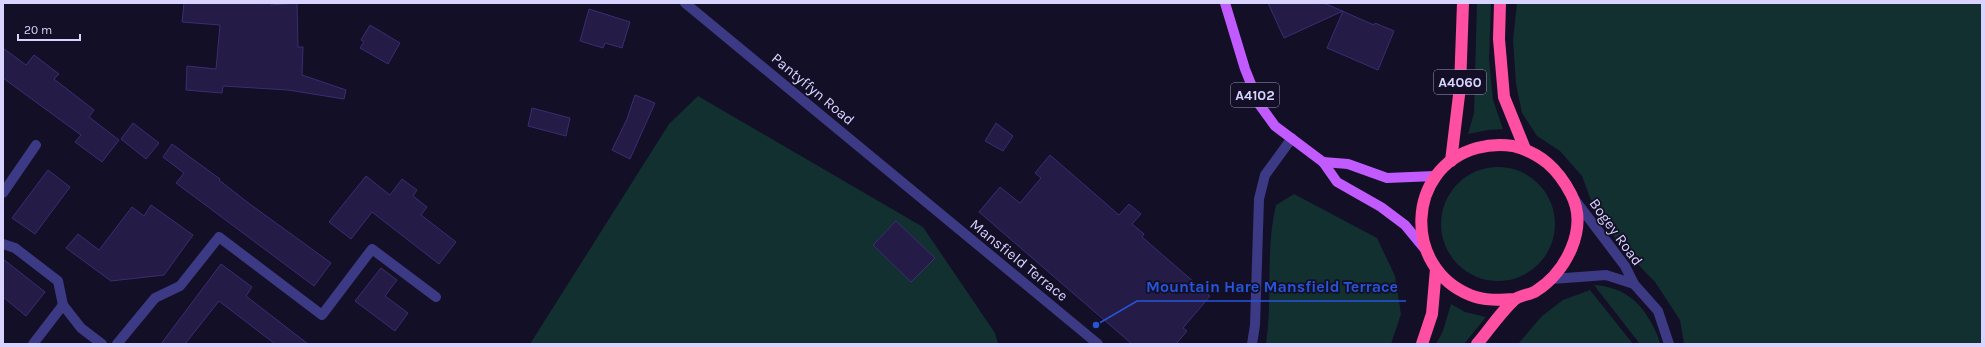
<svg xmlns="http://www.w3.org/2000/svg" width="1985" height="347" viewBox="0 0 1985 347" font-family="Karla,sans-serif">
  <rect width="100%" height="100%" fill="#130f26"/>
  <!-- green -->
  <g fill="#12302f">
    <polygon points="1477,3 1491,4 1489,59 1493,100 1503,129 1488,130 1468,134 1474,113"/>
    <polygon points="1517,3 1982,3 1982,344 1684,344 1680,320 1655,282 1624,250 1595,211 1582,176 1560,151 1537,136 1522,113 1516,84 1513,40"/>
    <polygon points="698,96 923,227 995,333 998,344 530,344 669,124"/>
    <circle cx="1498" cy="224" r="57"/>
    <path d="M1294 194 1377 238 1395 276 1401 314 1391 344H1266C1273 298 1265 250 1276 205Z"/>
    <path d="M1594 285C1623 287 1640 301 1653 326 1656 332 1659 338 1660 344H1640Z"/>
    <polygon points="1590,290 1633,344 1518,344 1542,316 1563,300"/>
    <polygon points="1451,304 1465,312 1486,317 1464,344 1436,344 1443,331"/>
  </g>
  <!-- building -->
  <g fill="#241b47" stroke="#3b2d73">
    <polygon points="184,3 271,3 271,5 297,3 298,47 303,47 302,75 346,90 344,99 288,90 223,86 222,93 186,90 187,66 216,69 220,25 182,22"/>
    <polygon points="1268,3 1324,3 1374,25 1375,23 1394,31 1378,70 1327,48 1343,11 1284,38"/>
    <polygon points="589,9 630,22 622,48 605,43 603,48 580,41"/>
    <polygon points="370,25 400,43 388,64 360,48 364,42 361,40"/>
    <polygon points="3,48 26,65 34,55 59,74 54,79 94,110 89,117 119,140 102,162 75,142 81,135 3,78"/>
    <polygon points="635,95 655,103 630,159 612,150 627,119"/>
    <polygon points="532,108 570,118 566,136 528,126"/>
    <polygon points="133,123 159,143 146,159 121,139"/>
    <polygon points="996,123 1013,136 1003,151 985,141"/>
    <polygon points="172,144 220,179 219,180 247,202 331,263 314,286 176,183 184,173 163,157"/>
    <polygon points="1050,155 1119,215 1129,204 1141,214 1132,224 1144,234 1142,237 1210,296 1183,328 1187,331 1176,344 1132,344 979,212 1000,187 1020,203 1041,178 1035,173"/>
    <polygon points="48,170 70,187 35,234 12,218"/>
    <polygon points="366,176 390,195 402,179 417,190 413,196 427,207 421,215 456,242 439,264 372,212 351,239 329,222"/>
    <polygon points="151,205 193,235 164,275 111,281 66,248 78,234 99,250 132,207 144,216"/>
    <polygon points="896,221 935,258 911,282 873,245"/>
    <polygon points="3,259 45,292 26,316 3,297"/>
    <polygon points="221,264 252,287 246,296 308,344 275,344 219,301 185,344 161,344"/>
    <polygon points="381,268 397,280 385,296 408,313 395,331 355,301"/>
  </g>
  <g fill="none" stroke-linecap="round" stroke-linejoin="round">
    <!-- minor -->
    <g stroke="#3d3a85" stroke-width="10">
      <polyline points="685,3 1098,344"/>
      <polyline points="3,193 36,145"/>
      <polyline points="1575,200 1625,266 1634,284 1658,311 1669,344"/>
      <polyline points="3,244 15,248 58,281 63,305 81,328 102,344"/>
      <polyline points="1552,279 1606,275 1634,284"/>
      <polyline points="33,344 63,305"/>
      <polyline points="117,344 155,298 180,286 219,237 322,315 372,249 436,297"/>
      <polyline points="1252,344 1255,325 1259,199 1265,175 1292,138"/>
    </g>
    <!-- major -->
    <g stroke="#c25bff" stroke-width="10">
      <polyline points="1225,3 1245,69 1259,104 1275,126 1323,162 1337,182 1381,207 1405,225 1424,248"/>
      <polyline points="1323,162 1348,164 1387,178 1435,176"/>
    </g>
    <!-- highway -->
    <g stroke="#ff4fa3" stroke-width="12">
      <polyline points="1500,3 1499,39 1504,97 1525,149"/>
      <polyline points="1451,161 1460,87 1463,3"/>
      <polyline points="1422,344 1432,314 1436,269"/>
      <path d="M1477 344C1489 330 1500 313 1514 300 1520 295 1530 295 1536 291 1566 272 1589 228 1571 194 1558 169 1541 153 1513 146 1501 144 1488 145 1477 148 1405 168 1403 268 1470 295 1484 301 1500 300 1515 299"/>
    </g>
  </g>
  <g text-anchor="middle" stroke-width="3.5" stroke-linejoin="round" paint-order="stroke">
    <!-- shield labels -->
    <g fill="#130f26" stroke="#9e99be" stroke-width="1">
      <rect x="1434" y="70" width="52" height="24" rx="3"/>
      <rect x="1231" y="83" width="48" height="24" rx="3"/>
    </g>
    <g font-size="14" font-weight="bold" fill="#d9d4ff">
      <text x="1460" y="87">A4060</text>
      <text x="1255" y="100">A4102</text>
    </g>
    <!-- street labels -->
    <g font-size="15" fill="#d9d4ff" stroke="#130f26">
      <text transform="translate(813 89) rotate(40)" y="5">Pantyffyn Road</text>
      <text transform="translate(1616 232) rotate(54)" y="5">Bogey Road</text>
      <text transform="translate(1019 260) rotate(39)" y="5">Mansfield Terrace</text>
    </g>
  </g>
  <!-- callouts -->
  <path fill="none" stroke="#2655da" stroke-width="1.5" d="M1096 325L1137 301H1406"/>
  <circle fill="#2655da" stroke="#130f26" stroke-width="1.5" cx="1096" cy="325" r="4"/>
  <g font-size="16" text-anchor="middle" font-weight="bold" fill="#2655da" stroke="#130f26" stroke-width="3.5" stroke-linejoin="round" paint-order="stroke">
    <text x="1272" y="292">Mountain Hare Mansfield Terrace</text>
  </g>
  <!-- border -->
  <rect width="1985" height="347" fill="none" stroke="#d9d4ff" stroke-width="8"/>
  <!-- scale -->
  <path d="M18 34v6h62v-6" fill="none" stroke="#d9d4ff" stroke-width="2"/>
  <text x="24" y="34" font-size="12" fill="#d9d4ff" stroke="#130f26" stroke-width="3" paint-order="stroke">20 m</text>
</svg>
